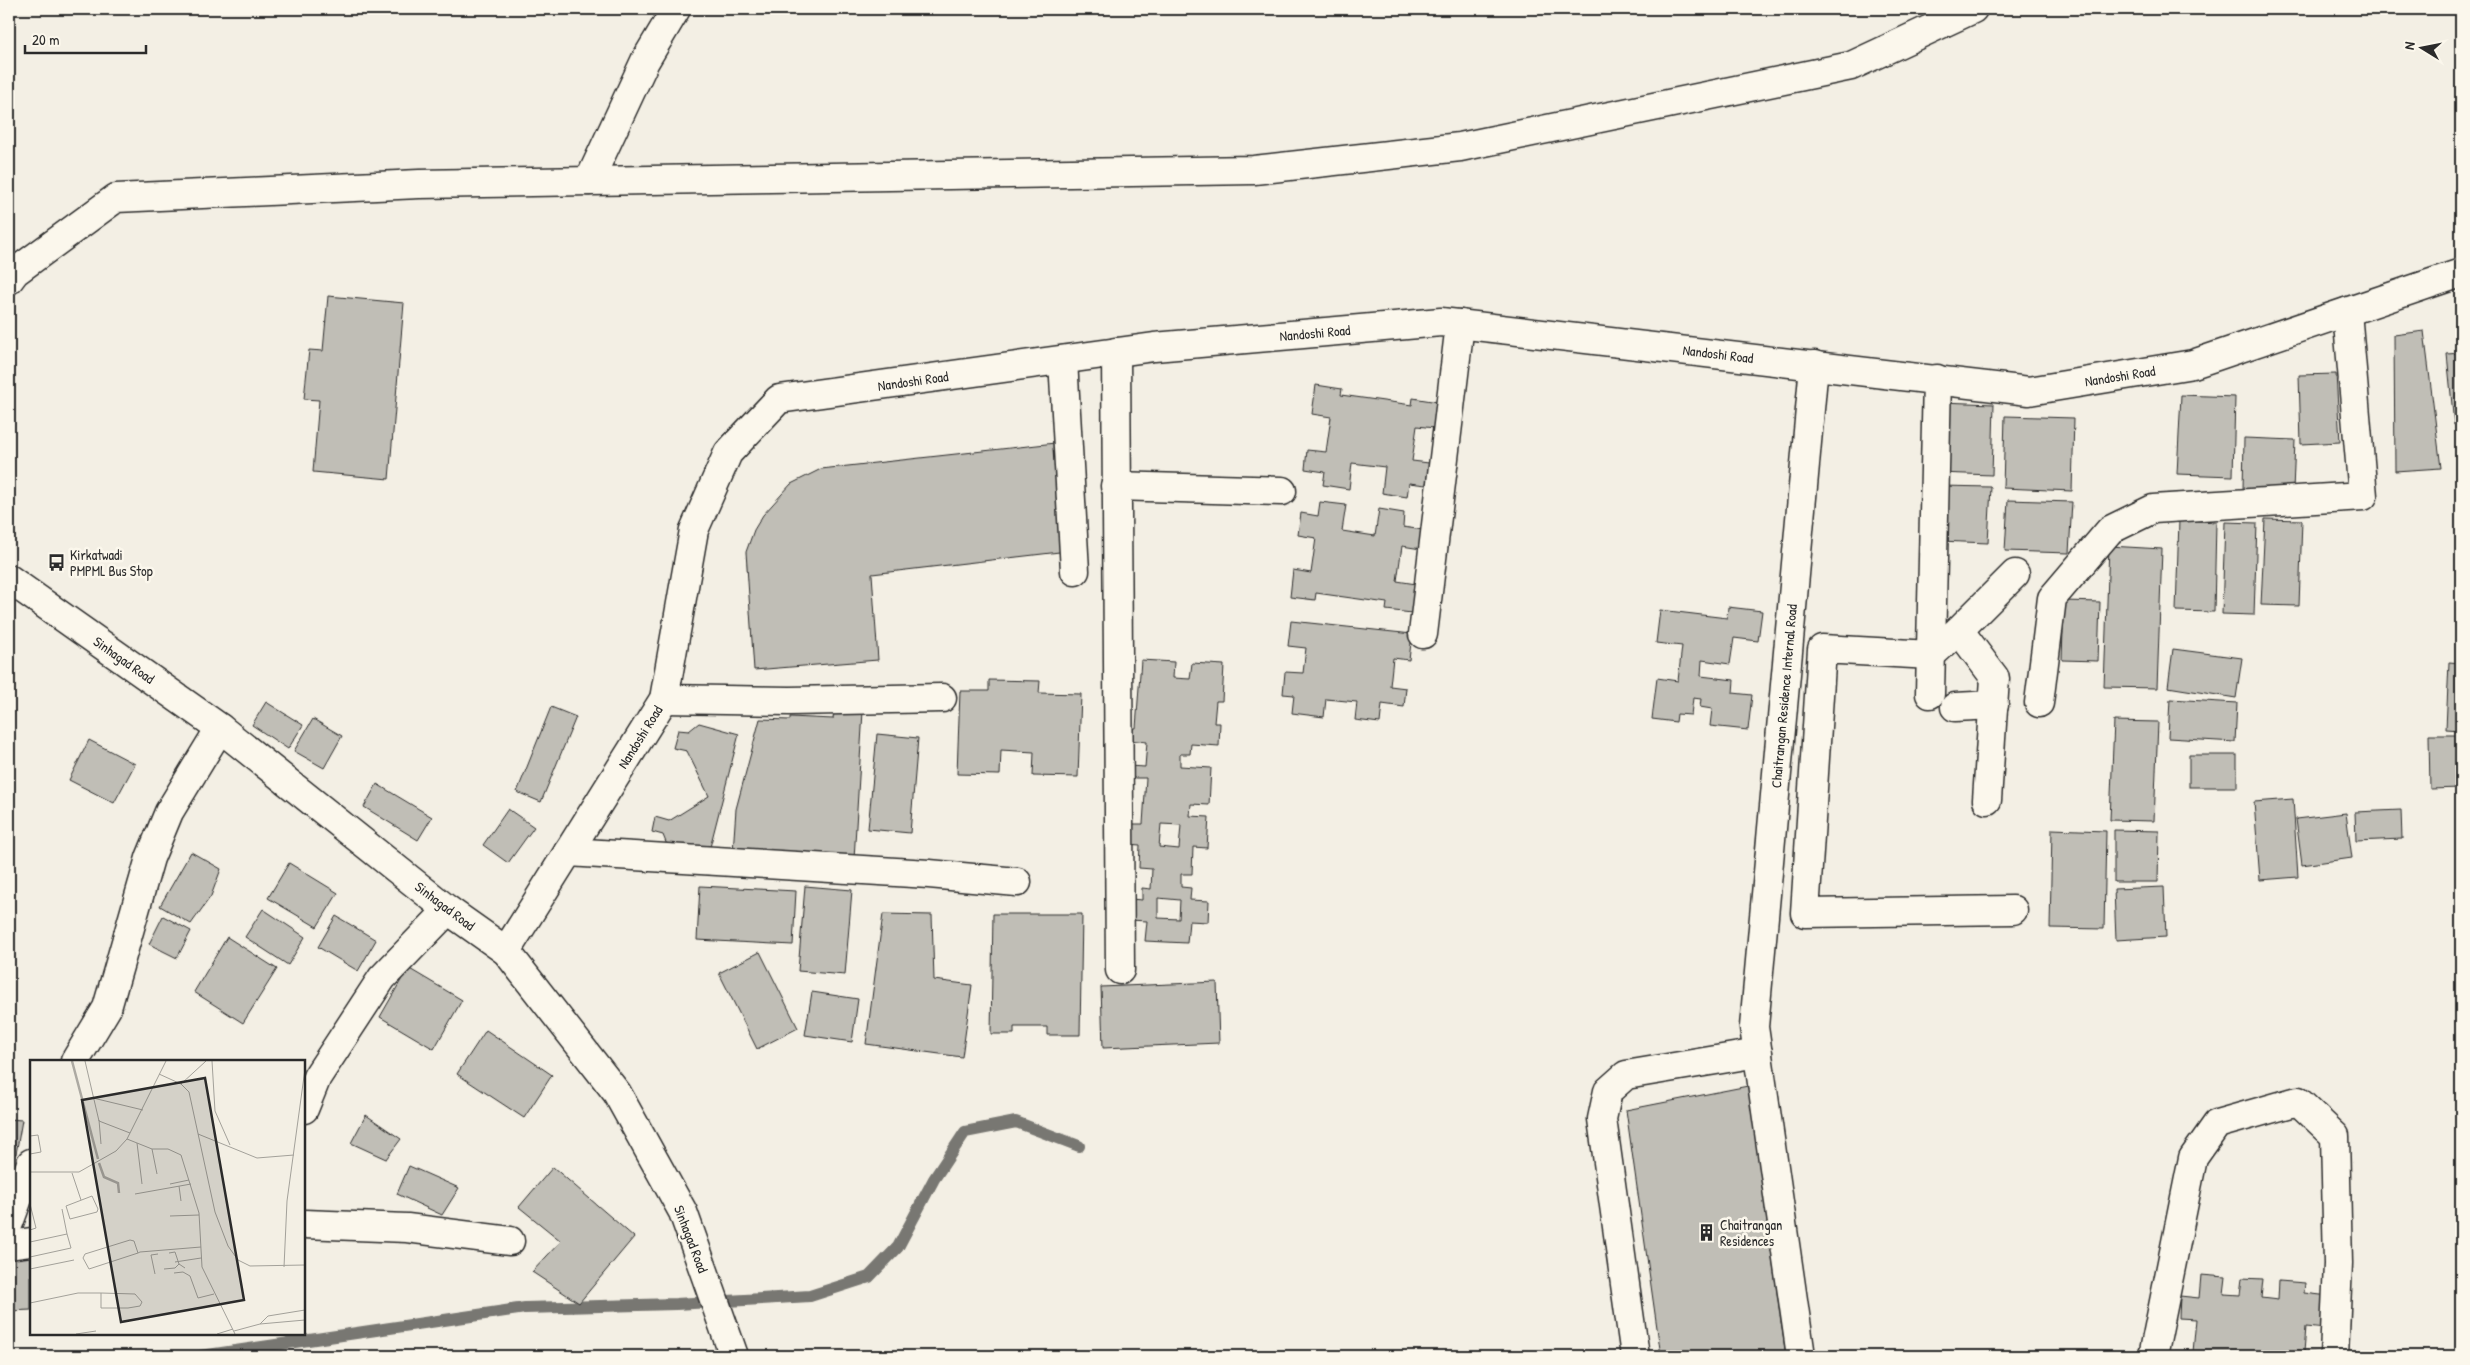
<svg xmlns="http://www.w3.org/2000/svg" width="2470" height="1365" viewBox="0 0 2470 1365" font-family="'Patrick Hand',sans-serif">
  <rect width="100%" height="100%" fill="#f3efe4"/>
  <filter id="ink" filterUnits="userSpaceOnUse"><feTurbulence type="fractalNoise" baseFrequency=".02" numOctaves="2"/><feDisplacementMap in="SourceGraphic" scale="10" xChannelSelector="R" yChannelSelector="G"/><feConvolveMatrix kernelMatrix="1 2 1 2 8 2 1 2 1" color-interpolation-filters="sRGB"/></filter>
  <g filter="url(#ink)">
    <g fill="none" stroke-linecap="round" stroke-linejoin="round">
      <!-- stream -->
      <polyline stroke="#787772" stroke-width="12" points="201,1356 525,1308 676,1304 810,1296 869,1277 898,1247 934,1179 965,1132 1016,1122 1079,1146"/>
    </g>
    <!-- building -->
    <g fill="#c0beb6" stroke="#2b2b2b" fill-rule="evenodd">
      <polygon points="328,296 404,303 389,479 313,472 319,400 304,399 309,350 323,351"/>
      <polygon points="2424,331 2441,468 2395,471 2394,335"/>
      <polygon points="2461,353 2461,424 2454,425 2447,354"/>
      <polygon points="2336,374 2340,442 2301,444 2299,375"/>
      <polygon points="1316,385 1342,389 1341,395 1412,405 1413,398 1438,402 1434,428 1417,426 1412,461 1429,463 1426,485 1409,483 1407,497 1382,493 1385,467 1352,463 1349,489 1323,485 1325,472 1305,469 1307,450 1326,452 1331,417 1312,414"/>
      <polygon points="2181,395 2235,397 2233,476 2177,474"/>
      <polygon points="1941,402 1994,404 1992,475 1939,473"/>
      <polygon points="2005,416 2074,418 2072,491 2003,488"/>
      <polygon points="2244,438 2295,440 2293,491 2243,490"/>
      <polygon points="1055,443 1068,551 872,574 878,660 754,670 746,552 754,530 763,515 791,484 821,469"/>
      <polygon points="1941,486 1991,487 1988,543 1939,541"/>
      <polygon points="2008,500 2072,502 2069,553 2005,551"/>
      <polygon points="1320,502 1346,505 1342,531 1375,536 1379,509 1404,513 1403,527 1423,530 1421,549 1402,546 1397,581 1416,584 1412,613 1386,610 1387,603 1316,593 1315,600 1290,597 1293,570 1311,573 1316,538 1298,535 1301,513 1318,516"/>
      <polygon points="2265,519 2302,520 2299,606 2261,605"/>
      <polygon points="2179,520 2216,522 2214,612 2176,611"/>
      <polygon points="2225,522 2257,523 2254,615 2222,614"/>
      <polygon points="2109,546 2162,549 2157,688 2104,687"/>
      <polygon points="2064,601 2100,602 2098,661 2062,660"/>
      <polygon points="1728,607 1762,611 1758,641 1734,638 1730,664 1702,660 1701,676 1734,680 1733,693 1752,695 1748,730 1710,726 1712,709 1700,707 1701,699 1693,698 1691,715 1677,714 1676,722 1652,719 1657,678 1678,681 1682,646 1656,643 1660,610 1727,618"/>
      <polygon points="1291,621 1412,634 1409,660 1393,658 1390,686 1406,688 1404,707 1382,704 1380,723 1355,720 1357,702 1326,699 1324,717 1292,713 1294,695 1283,694 1285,672 1303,673 1306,648 1288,646"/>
      <polygon points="2173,649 2242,658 2236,698 2168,687"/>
      <path d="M1141 660 1174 662 1173 678 1190 679 1192 663 1224 665 1222 701H1216L1214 723H1220L1219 746 1191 744 1190 754H1180V766L1211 768 1209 805 1191 804 1190 816 1209 817 1207 848 1193 847 1192 874H1181V887L1191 888 1190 900 1209 901 1208 922 1189 921 1187 943 1145 941 1147 921 1130 920 1131 899 1142 900V888L1151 889 1152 869 1139 868 1140 845 1127 844 1129 824H1143L1146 778H1127L1128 766 1145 767 1147 742 1129 740V728H1136ZM1161 824 1181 825 1179 849 1159 847ZM1158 898 1180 900 1179 919 1158 918Z"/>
      <polygon points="2449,662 2461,663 2461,730 2446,729"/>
      <polygon points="989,680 1040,681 1039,693 1081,694 1078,777 1033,776 1034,752 1001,750 1000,775 957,774 960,691 989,691"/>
      <polygon points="2170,699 2237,703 2235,742 2168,738"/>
      <polygon points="266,702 303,725 288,749 252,725"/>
      <polygon points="551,707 576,717 541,802 517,792"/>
      <polygon points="834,710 863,711 854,859 733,852 736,809 760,719 790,720 790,717 833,719"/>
      <polygon points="313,719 342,736 324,768 294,751"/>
      <polygon points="2114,721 2158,722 2154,821 2110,820"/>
      <polygon points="699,723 739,734 708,855 667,845 663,835 652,832 655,817 669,821 709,796 687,751 673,748 678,730 689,731"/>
      <polygon points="877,734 918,738 910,833 868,829"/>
      <polygon points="2429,735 2461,735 2461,788 2430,789"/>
      <polygon points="89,740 135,764 114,803 69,780"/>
      <rect x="2189" y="755" width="48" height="32"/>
      <polygon points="377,784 432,817 418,840 364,807"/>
      <polygon points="2293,799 2298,877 2260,880 2254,802"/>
      <polygon points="508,809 534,827 508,863 483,845"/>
      <polygon points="2401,810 2402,839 2356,841 2355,812"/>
      <polygon points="2346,813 2352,858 2302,865 2296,819"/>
      <polygon points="2052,829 2106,831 2104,929 2050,928"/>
      <polygon points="2114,830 2159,831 2158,882 2114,882"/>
      <polygon points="191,852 221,869 211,896 191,924 160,906"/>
      <polygon points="289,863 338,893 317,927 268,898"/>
      <polygon points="700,886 796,891 793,945 697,940"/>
      <polygon points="805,886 852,890 845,975 798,971"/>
      <polygon points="2164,887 2166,937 2116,940 2114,889"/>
      <polygon points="263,909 305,937 288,965 245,937"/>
      <polygon points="883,914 932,915 934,980 972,985 962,1057 866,1044"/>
      <polygon points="993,914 1082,914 1080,1035 1047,1035 1047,1027 1014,1027 1014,1034 991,1034"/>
      <polygon points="163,916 191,931 177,958 149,944"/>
      <polygon points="336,916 376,940 358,971 318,947"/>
      <polygon points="227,937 277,969 243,1023 194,992"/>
      <polygon points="760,952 798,1028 757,1049 719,973"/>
      <polygon points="408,968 462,1000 434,1049 380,1017"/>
      <polygon points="1217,982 1219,1043 1103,1048 1101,987"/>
      <polygon points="812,992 858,999 852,1042 805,1035"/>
      <polygon points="486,1030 552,1075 524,1118 457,1074"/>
      <polygon points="1748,1086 1786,1356 1661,1356 1626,1110"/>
      <polygon points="366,1115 401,1139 386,1159 351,1143"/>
      <polygon points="9,1119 22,1120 16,1154 9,1153"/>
      <polygon points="409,1166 459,1188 442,1215 397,1194"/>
      <polygon points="553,1167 634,1237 579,1303 532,1272 561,1241 519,1207"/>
      <polygon points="31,1244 31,1310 9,1311 9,1246"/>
      <polygon points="2201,1275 2226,1277 2224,1294 2240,1295 2242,1278 2263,1279 2261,1298 2278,1300 2279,1281 2305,1283 2304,1293 2329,1296 2326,1329 2306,1327 2304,1352 2324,1354 2324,1356 2175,1356 2175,1351 2193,1352 2196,1319 2179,1318 2180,1296 2199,1298"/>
    </g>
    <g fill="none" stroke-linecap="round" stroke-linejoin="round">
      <defs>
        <g id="minor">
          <polyline points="589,181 645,61 676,9"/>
          <polyline points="9,280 15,272 116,198 419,184 1254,170 1460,147 1851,66 1973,9"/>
          <polyline points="1116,352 1120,970"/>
          <polyline points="1063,360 1075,571"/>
          <polyline points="1115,486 1282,491"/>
          <polyline points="1959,630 1931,655 1822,649 1805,913 2013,910"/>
          <polyline points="1423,634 1460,324"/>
          <polyline points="1930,694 1937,379"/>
          <polyline points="664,699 790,701 942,698"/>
          <polyline points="2039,703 2052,598 2110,530 2153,509 2363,496 2347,312"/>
          <polyline points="1955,707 1994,705"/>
          <polyline points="1987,800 1995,678 1959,630 2015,574"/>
          <polyline points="568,852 929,874 1017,882"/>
          <polyline points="506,951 664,699 694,530 728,453 779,399 1154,347 1441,322 2029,391 2193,364 2461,273"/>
          <polyline points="75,1061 107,1008 150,858 169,812 220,728"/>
          <polyline points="304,1109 317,1077 382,978 448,910"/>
          <polyline points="9,1223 31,1163"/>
          <polyline points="304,1224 407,1228 510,1241"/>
          <polyline points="9,1245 31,1242"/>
          <polyline points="1635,1356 1602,1119 1608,1091 1626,1075 1758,1053"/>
          <polyline points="1801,1356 1754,1027 1814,365"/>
          <polyline points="2153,1356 2193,1158 2217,1124 2298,1101 2335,1136 2338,1264 2334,1356"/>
        </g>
        <polyline id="major" points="9,579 220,728 448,910 506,951 617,1093 683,1212 734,1356"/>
      </defs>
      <!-- minor casing -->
      <use href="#minor" stroke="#2b2b2b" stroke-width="31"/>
      <!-- major casing -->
      <use href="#major" stroke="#2b2b2b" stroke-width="31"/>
      <!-- minor -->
      <use href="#minor" stroke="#fbf7ec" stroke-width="28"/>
      <!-- major -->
      <use href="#major" stroke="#fbf7ec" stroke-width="28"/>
    </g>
  </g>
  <!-- icons -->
  <defs>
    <symbol id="bus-bare" viewBox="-9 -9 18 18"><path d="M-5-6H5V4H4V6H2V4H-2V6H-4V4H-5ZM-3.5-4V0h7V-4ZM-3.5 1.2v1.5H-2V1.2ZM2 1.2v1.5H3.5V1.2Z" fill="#2b2b2b" stroke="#fbf7ec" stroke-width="2.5" paint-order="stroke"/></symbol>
    <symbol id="building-bare" viewBox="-9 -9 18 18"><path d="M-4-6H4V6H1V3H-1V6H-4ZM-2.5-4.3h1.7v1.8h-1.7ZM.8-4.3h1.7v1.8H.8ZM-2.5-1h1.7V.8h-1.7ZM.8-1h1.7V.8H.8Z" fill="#2b2b2b" stroke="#fbf7ec" stroke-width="2.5" paint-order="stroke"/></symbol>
  </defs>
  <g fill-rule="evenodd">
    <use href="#bus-bare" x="44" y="550" width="25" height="25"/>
    <use href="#building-bare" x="1694" y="1220" width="25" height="25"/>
  </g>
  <g text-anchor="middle" stroke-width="5" stroke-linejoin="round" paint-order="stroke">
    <!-- street labels -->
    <g font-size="14" fill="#2b2b2b" stroke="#fbf7ec">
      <text transform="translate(1315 333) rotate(-5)" y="5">Nandoshi Road</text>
      <text transform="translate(1718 354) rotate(7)" y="5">Nandoshi Road</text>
      <text transform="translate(2120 376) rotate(-9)" y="5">Nandoshi Road</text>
      <text transform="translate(913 381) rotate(-8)" y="5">Nandoshi Road</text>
      <text transform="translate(124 660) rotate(35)" y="5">Sinhagad Road</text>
      <text transform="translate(1784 696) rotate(-85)" y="5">Chaitrangan Residence Internal Road</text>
      <text transform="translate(640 737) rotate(-58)" y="5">Nandoshi Road</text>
      <text transform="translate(445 906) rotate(37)" y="5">Sinhagad Road</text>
      <text transform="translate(691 1239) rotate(69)" y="5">Sinhagad Road</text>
    </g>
    <!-- poi labels -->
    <g font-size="14" fill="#2b2b2b" stroke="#fbf7ec" text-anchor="start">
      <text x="70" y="560">Kirkatwadi<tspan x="70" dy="16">PMPML Bus Stop</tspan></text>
      <text x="1720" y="1230">Chaitrangan<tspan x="1720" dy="16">Residences</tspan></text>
    </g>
  </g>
  <!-- overview -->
  <g transform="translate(30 1060)">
    <rect width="275" height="275" fill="#f3efe4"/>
    <path fill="none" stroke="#aca9a2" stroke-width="2.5" d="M42 1 68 99M69 103 74 117 88 123 89 133"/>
    <path fill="none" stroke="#a3a19a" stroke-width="1" d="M55 1 69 61 100 73M182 1 185 51 200 85M129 14 151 24 159 32 185 152 198 186 208 200 220 206 275 205M151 24 176 1M63 38 113 50M69 60 71 84M168 74 227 98 264 95M0 76 8 75 11 92 0 94M97 79 122 89H138L151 95 169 153 172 207 205 274M107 83 112 124M122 89 127 114M0 112H49L86 91 97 79 136 1M42 113 51 140M140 124 159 120M149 126 151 141M105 134 161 124M62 136 68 149 67 152 40 159 36 146ZM0 144 6 168 0 170M32 149 37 174M140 156 169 155M0 182 37 174 41 188 0 197M108 193 104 181 100 180 55 194 53 198 59 209 108 193 110 192 171 187M139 193 145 192 149 204M145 202 171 198M254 207 257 141 275 9M0 209 44 200M134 209 145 208 149 204 155 208M144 213 153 212 160 216 168 238 184 234M125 214 121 195 128 194M0 243 48 233H71L105 234 112 242 110 246 98 248H71V233M230 264 275 260M204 271 230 264 238 256 275 250M46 274 66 271M187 274 203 269"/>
    <path fill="#2b2b2b" fill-opacity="0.15" stroke="#2b2b2b" stroke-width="2.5" d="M175 18 214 240 91 262 52 40Z"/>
    <rect width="275" height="275" fill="none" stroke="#2b2b2b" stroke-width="2.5"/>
  </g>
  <!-- margin -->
  <rect width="2470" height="1365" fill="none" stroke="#fbf7ec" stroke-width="30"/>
  <rect x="15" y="15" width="2440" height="1335" fill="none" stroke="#2b2b2b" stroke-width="2" filter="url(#ink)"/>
  <!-- north arrow -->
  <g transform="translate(2422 48) rotate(280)" stroke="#fbf7ec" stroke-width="4" paint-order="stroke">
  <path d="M0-4L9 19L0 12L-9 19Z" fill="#2b2b2b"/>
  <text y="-8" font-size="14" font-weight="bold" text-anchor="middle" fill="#2b2b2b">N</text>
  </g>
  <!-- scale -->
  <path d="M25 45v8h121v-8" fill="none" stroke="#2b2b2b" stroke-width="2.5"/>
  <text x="32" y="45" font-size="15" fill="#2b2b2b" stroke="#fbf7ec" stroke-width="4" paint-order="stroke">20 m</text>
</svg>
